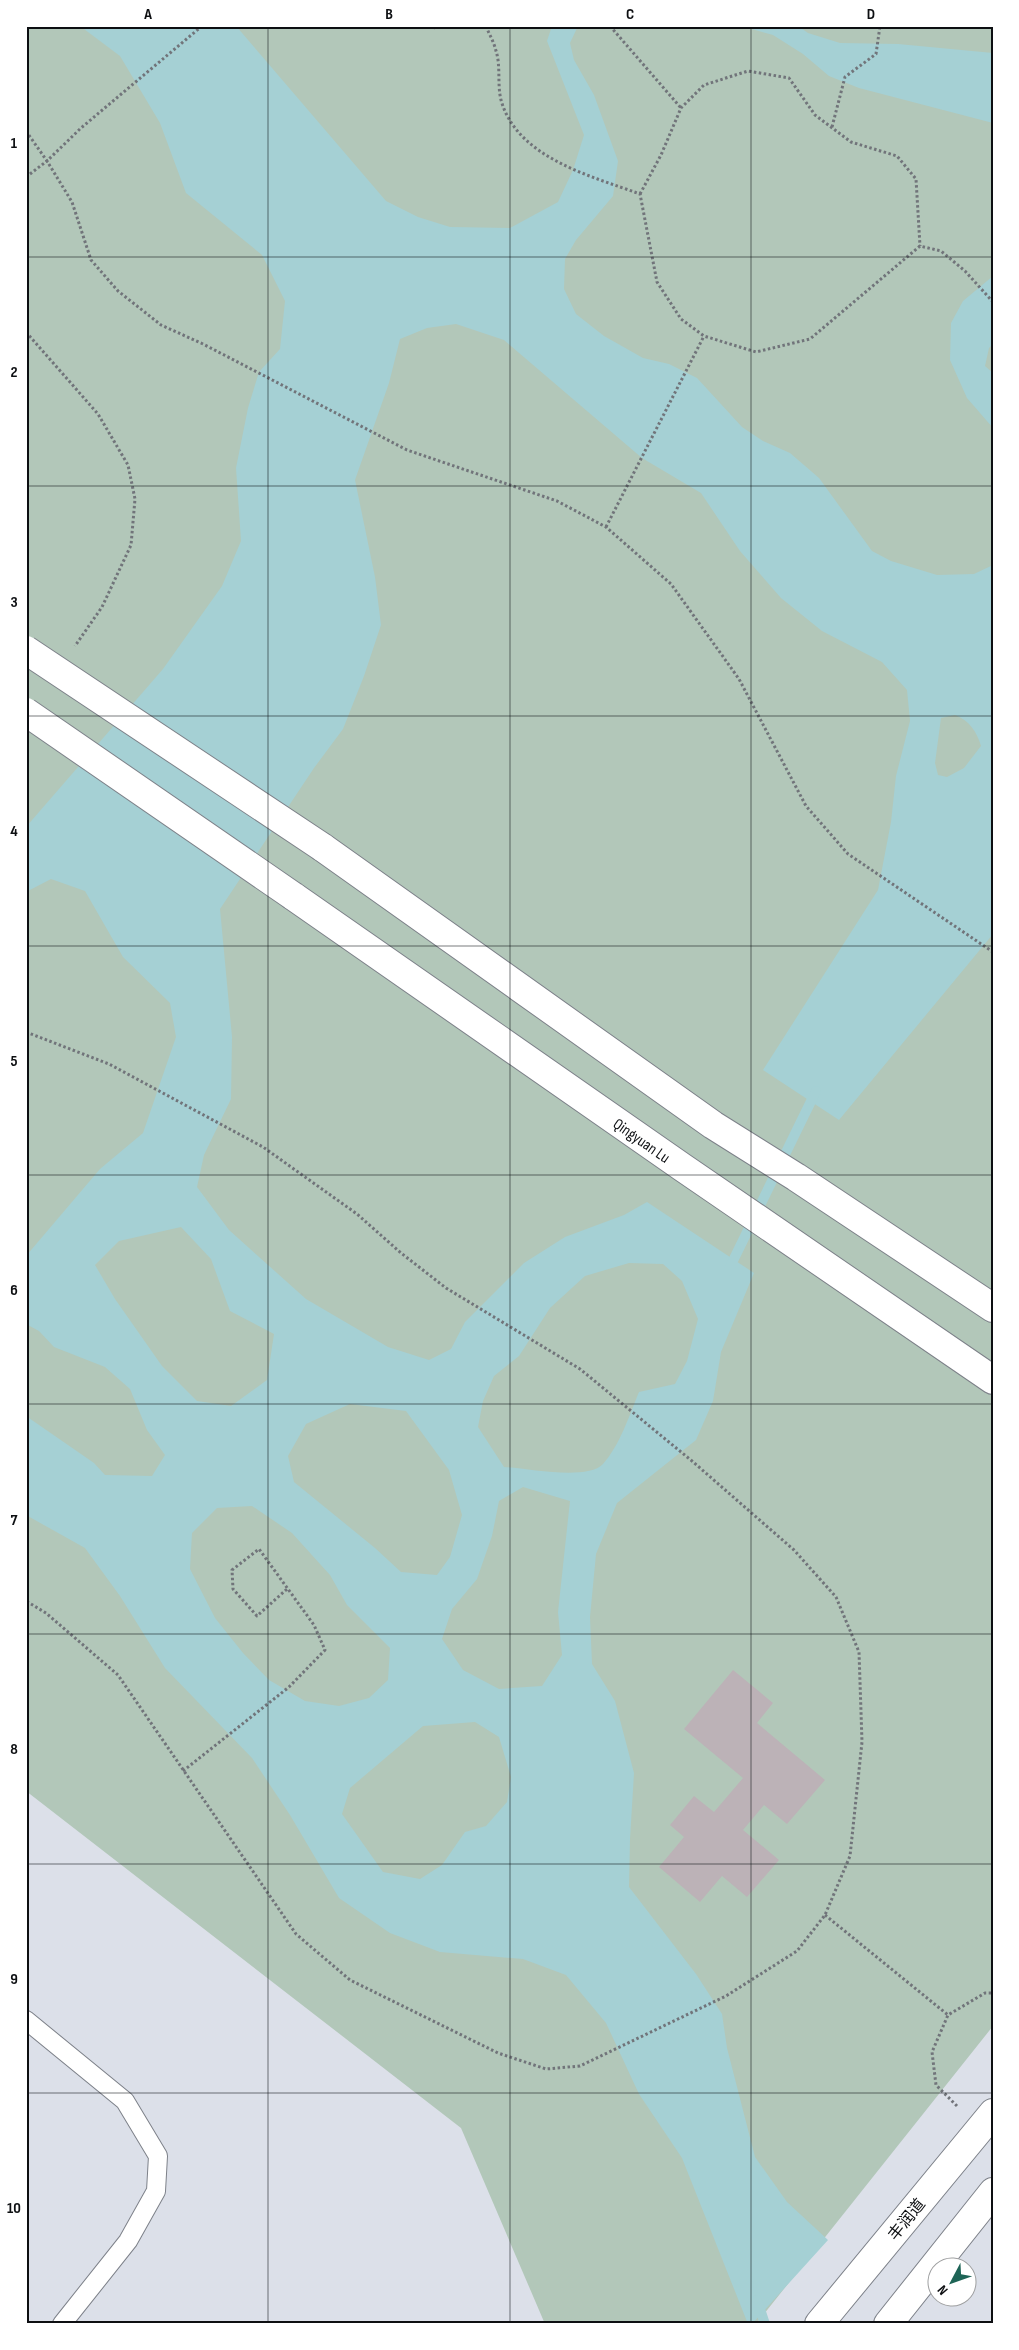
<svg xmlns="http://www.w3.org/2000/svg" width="1019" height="2350" viewBox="0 0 1019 2350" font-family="'Sofia Sans Condensed','Noto Sans SC',sans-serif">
  <rect width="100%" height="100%" fill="#dce0e9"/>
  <!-- green -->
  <polygon fill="#b2c7b9" points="26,26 993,26 993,2026 756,2324 545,2324 461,2128 26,1791"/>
  <!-- water -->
  <g fill="#a5d0d4" fill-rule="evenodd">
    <path d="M80 26H236L386 201 418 217 450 227 510 228 558 202 573 170 584 135 547 41 552 26H578L570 43 574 60 594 95 618 161 613 196 576 240 565 259 564 289 576 314 604 336 643 358 669 364 697 378 742 427 763 441 790 453 819 478 872 551 891 561 937 575 974 574 993 565V934L839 1120 763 1070 878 890 891 822 896 776 910 721 907 690 882 662 822 631 781 598 740 551 701 493 642 458 504 340 456 324 427 328 400 339 389 383 355 480 375 577 381 625 364 676 343 729 314 768 220 909 232 1037 231 1099 204 1155 197 1187 229 1230 306 1299 388 1347 429 1360 451 1349 465 1322 524 1263 565 1237 624 1215 647 1202 754 1273 721 1352 713 1401 696 1440 617 1503 596 1554 590 1617 592 1664 615 1701 634 1773 630 1839 629 1887 696 1974 722 2014 727 2048 755 2157 787 2202 828 2240 752 2324H748L682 2158 639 2094 606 2023 566 1975 523 1959 440 1952 390 1933 339 1898 290 1815 252 1758 165 1668 120 1596 85 1548 26 1515V1416L94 1463 105 1475 152 1476 165 1455 147 1430 130 1389 105 1367 54 1347 39 1331 26 1324V1256L100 1169 143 1133 176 1037 170 1003 123 957 85 891 51 879 26 892V827L163 669 222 586 241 541 236 468 248 408 259 372 280 349 285 301 262 255 186 193 160 123 120 56ZM955 715C969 720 977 732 981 746L964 768 947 777 938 775 935 763 941 718ZM181 1227 211 1259 230 1311 274 1334 267 1380 231 1406 197 1401 162 1366 115 1299 95 1265 119 1241ZM629 1263 663 1264 682 1281 698 1319 687 1361 675 1384 639 1392C629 1416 620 1445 603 1464 587 1481 526 1468 504 1467L478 1427 483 1401 494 1376 519 1356 550 1308 585 1276ZM350 1404 406 1411 449 1470 462 1515 450 1557 437 1575 401 1572 375 1548 294 1482 288 1456 306 1424ZM523 1487 570 1501 558 1612 562 1655 542 1686 499 1689 463 1670 442 1639 452 1609 477 1579 492 1536 499 1501ZM252 1506 292 1533 330 1575 347 1605 390 1648 388 1680 369 1698 339 1706 305 1701 269 1680 243 1653 215 1618 190 1569 192 1533 217 1508ZM475 1722 499 1737 511 1777 507 1802 486 1826 465 1832 442 1865 420 1879 383 1872 342 1814 350 1788 423 1726Z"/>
    <polygon points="717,26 798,26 808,33 840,43 898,44 993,53 993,123 859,88 829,76 803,54 773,35 748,28"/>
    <polygon points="993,276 993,344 989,348 985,366 993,373 993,428 967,398 950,360 951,323 963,301"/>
  </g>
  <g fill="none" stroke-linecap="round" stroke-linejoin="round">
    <!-- stream -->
    <g stroke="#a5d0d4" stroke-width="10">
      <polyline points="728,1271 816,1091"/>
      <polyline points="757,2300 765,2324"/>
    </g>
  </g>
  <!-- building -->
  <polygon fill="#bcb2b7" points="733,1670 773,1703 757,1723 825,1780 787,1824 764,1805 743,1830 779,1860 747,1897 722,1876 700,1902 659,1867 684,1837 670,1825 694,1796 714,1812 743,1778 684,1729"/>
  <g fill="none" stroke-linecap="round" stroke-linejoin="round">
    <defs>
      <polyline id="lane" points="26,2020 125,2101 158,2156 156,2191 128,2241 62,2324"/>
      <g id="secondary">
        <polyline points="322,847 713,1125 796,1177 993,1308"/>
        <polyline points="293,896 682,1167 993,1380"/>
        <polyline points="819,2324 993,2113"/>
        <polyline points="888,2324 993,2192"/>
      </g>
    </defs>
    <!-- lane casing -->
    <use href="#lane" stroke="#7d8189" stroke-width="20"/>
    <!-- secondary casing -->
    <use href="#secondary" stroke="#7d8189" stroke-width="30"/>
    <!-- path -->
    <g stroke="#71747a" stroke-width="3" stroke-dasharray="2.5 2.5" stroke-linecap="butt">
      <polyline points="428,26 436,28 441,26"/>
      <path d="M486 26C489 34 494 42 496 51 501 66 497 84 501 100 517 158 591 176 640 194L657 282 681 319 704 336 756 352 810 339 920 246 941 251 965 271 993 302"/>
      <polyline points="610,26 681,108"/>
      <polyline points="832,127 845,77 876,54 880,26"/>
      <polyline points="26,131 47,161 81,128 202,26"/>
      <polyline points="26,177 47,161 72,202 91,260 118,291 161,325 203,344 407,450 557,501 606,527 671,584 739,679 806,806 848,854 993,952"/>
      <polyline points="640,194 661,155 681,108 704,85 748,71 789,78 815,115 851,142 897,156 916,179 920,246"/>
      <polyline points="26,332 98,414 128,465 135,499 131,545 102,607 75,646"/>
      <polyline points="606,527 704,336"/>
      <polyline points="26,1032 109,1064 263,1147 357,1214 401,1253 446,1288 580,1369 692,1461 794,1550 836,1597 859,1652 862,1742 850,1856 825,1915 797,1951 726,1996 580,2066 546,2069 498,2053 350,1980 296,1934 118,1675 46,1613 26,1601"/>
      <polyline points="183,1771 289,1687 325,1650 314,1625 259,1549 232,1570 233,1589 257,1616 287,1589"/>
      <polyline points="825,1915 948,2015"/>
      <polyline points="957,2106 936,2085 932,2052 948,2015 985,1993 993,1993"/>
    </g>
    <!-- lane -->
    <use href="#lane" stroke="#fff" stroke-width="18"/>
    <!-- secondary -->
    <use href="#secondary" stroke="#fff" stroke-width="28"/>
    <defs>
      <g id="secondary-bridge">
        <polyline points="26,650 322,847"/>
        <polyline points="26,712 293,896"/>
      </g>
    </defs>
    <!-- secondary-bridge casing -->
    <use href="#secondary-bridge" stroke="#7d8189" stroke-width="30" stroke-linecap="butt"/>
    <!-- secondary-bridge -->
    <use href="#secondary-bridge" stroke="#fff" stroke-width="28"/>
  </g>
  <!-- grid -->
  <path fill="none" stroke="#0d0f12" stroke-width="1" stroke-opacity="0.55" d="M268 26V2324M510 26V2324M751 26V2324M26 257H993M26 486H993M26 716H993M26 946H993M26 1175H993M26 1404H993M26 1634H993M26 1864H993M26 2093H993"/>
  <g text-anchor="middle" stroke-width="4" stroke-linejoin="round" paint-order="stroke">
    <!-- street labels -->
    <g font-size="16" fill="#0d0f12" stroke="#fff">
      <text transform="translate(642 1140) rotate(35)" y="6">Qingyuan Lu</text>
      <text transform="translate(906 2219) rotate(-51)" y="6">丰润道</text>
    </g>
  </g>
  <!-- border -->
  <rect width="1019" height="2350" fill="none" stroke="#ffffff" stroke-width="55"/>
  <!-- north arrow -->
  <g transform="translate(952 2282) rotate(229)"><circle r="24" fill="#ffffff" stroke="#9e9fa0"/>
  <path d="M0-4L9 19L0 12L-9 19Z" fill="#1e6456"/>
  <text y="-8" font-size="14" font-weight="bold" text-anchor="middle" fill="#0d0f12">N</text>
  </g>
  <rect x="28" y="28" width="964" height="2294" fill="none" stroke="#0d0f12" stroke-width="2"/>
  <g font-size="16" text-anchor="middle" font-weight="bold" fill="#0d0f12">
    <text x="148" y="19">A</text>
    <text x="389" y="19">B</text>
    <text x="630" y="19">C</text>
    <text x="871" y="19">D</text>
    <text x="14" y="148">1</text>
    <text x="14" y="377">2</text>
    <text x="14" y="607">3</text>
    <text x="14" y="836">4</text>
    <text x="14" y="1066">5</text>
    <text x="14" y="1295">6</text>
    <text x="14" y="1525">7</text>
    <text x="14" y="1754">8</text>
    <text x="14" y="1984">9</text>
    <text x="14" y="2213">10</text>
  </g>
</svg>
